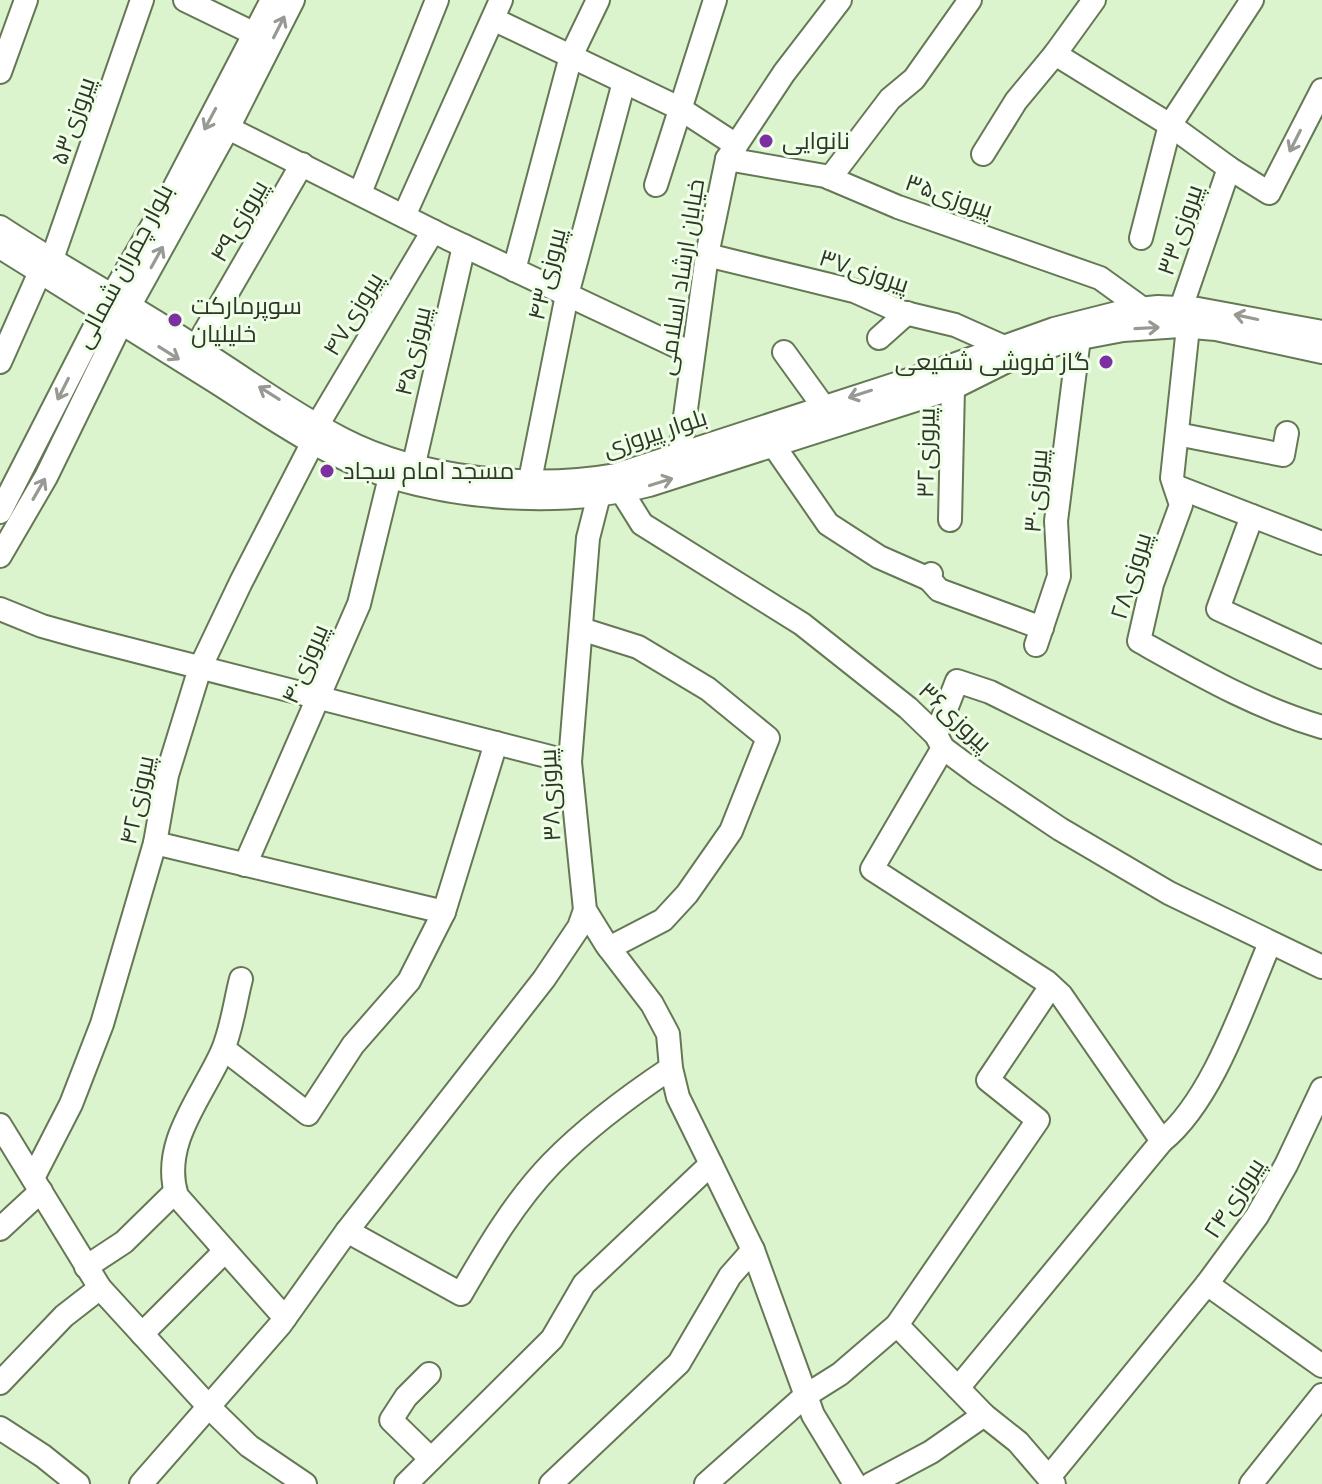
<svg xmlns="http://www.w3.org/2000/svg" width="1322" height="1484" viewBox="0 0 1322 1484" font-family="'Roboto Condensed',Cairo,sans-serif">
  <rect width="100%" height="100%" fill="#dcf4cd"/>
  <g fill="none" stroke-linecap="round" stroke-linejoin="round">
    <defs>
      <g id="minor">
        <polyline points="185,0 255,34"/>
        <polyline points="493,19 679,108 736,145"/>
        <polyline points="1055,54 1170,125 1229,168 1269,193 1322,90"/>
        <polyline points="0,72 26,0"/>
        <polyline points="228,128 447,238 693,354"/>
        <polyline points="983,154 1016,101 1055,54 1094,0"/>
        <polyline points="727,159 825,176 898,207 1100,278 1143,309"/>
        <polyline points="830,178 890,99 914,79 970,0"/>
        <polyline points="656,185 715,0"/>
        <polyline points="360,193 437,0"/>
        <polyline points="404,216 501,0"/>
        <path d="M0 227C56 264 115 296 172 332 228 367 283 408 342 439 419 479 531 490 616 475L942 369 1054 329 1129 310 1158 307 1198 309 1322 332"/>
        <polyline points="1141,238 1170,125 1252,0"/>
        <path d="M0 247C72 292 144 337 216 382 271 417 328 458 391 477 472 501 567 506 649 485L953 388 1005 362 1065 341 1123 330 1180 326 1216 329 1322 352"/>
        <polyline points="707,255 854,291 901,312 955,325 1002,346"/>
        <polyline points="52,259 142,0"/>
        <polyline points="514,270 571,56 598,0"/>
        <polyline points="1181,308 1229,168"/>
        <path d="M1188 327 1172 478 1181 505 1152 584 1139 641C1200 675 1255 707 1322 727"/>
        <polyline points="879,338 907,313"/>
        <polyline points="196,347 302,164"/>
        <polyline points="784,352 823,406"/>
        <polyline points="0,362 40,272"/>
        <polyline points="318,424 433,231"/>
        <polyline points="1177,434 1283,455 1287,433"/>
        <polyline points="774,446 828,524 879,557 929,579 931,574"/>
        <polyline points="680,453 707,255 727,159 784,73 840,0"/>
        <polyline points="413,468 464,246"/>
        <polyline points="530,480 567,295 624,82"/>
        <polyline points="1175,486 1322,543"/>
        <polyline points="622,492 642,524 802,624 908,708 936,735 943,748 978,774 1060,829 1169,893 1322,967"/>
        <polyline points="0,512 103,311 172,192 272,0"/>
        <polyline points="1252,516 1218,609 1322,657"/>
        <polyline points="950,520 953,388"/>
        <polyline points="0,556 46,477 130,305 228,128 293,0"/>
        <polyline points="929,579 939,590 1042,628"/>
        <polyline points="0,609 42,626 85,638 570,762"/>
        <polyline points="581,629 638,647 708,689 768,738 731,831 687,894 663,920 609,948"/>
        <polyline points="1036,645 1059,576 1056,521 1079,338"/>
        <polyline points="936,735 957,681 990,692 1322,858"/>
        <polyline points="943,748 872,869 1047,982 1061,995 1162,1141 958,1388"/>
        <polyline points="155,843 444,912"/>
        <polyline points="245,865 359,604 390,477"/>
        <path d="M241 979C235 1002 232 1029 222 1052 202 1097 160 1144 177 1196L285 1318"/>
        <polyline points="224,1049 308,1114 353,1045 409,981 444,912 496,743"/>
        <polyline points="0,1125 100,1288 209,1407 249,1446 305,1484"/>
        <path d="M1162 1141C1213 1100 1244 1003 1270 943"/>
        <polyline points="711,1164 753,1250 813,1415 855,1484"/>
        <polyline points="33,1178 71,1104 102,1024 155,843 167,775 200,668 241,582 313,442"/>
        <polyline points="0,1229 41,1191"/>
        <path d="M347 1231 461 1294C487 1249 515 1201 552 1163 587 1127 629 1096 671 1068"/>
        <polyline points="86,1267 124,1242 175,1192"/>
        <polyline points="1207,1284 1322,1366"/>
        <polyline points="897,1325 984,1415 1018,1442 1054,1484"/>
        <polyline points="142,1334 225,1251"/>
        <polyline points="429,1374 406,1397 391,1420 431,1459"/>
        <polyline points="0,1383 64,1316 100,1288"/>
        <polyline points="0,1428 43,1456 78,1484"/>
        <polyline points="1050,1476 1207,1284 1257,1216 1286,1165 1322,1089"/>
        <polyline points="141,1484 280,1325 347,1231 544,979 579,927 585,910"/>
        <polyline points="406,1484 552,1339 584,1284 711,1164 678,1097 671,1068 668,1034 652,1004 606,944 585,910 570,762 588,538 599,495"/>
        <polyline points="551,1484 679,1363 730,1276 753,1250"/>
        <polyline points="706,1484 805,1396 840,1374 897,1325 1038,1120 988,1080 1051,986"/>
        <polyline points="871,1484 931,1452 984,1415"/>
        <polyline points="1251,1484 1322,1395"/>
      </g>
    </defs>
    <!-- minor casing -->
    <use href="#minor" stroke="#647855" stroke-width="26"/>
    <!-- minor -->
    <use href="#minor" stroke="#fff" stroke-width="22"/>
  </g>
  <!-- one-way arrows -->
  <defs><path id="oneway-shaft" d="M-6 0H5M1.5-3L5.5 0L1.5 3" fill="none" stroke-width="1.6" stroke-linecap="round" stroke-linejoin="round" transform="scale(2)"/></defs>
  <g stroke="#969a93">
    <use href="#oneway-shaft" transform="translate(279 27) rotate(-63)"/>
    <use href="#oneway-shaft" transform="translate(210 119) rotate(118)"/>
    <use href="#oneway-shaft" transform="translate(1295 141) rotate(117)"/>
    <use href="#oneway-shaft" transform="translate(157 257) rotate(-61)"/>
    <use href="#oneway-shaft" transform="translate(1246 317) rotate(-168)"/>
    <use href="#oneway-shaft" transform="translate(1147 328) rotate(-3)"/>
    <use href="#oneway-shaft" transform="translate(169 353) rotate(32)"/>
    <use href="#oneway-shaft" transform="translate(63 389) rotate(117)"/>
    <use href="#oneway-shaft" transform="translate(269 393) rotate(-148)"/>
    <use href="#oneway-shaft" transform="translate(860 394) rotate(162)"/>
    <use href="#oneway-shaft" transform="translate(661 482) rotate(-17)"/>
    <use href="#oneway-shaft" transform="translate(39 489) rotate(-60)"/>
  </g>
  <!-- markers -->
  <g fill="#7c2fa1" stroke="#effee6" stroke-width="3">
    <circle cx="766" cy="141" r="8"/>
    <circle cx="175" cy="320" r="8"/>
    <circle cx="1106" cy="362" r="8"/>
    <circle cx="327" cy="471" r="8"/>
  </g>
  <g text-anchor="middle" stroke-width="6" stroke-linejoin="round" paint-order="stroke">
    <!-- street labels -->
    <g font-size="24" fill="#2d3627" stroke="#effee6">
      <text transform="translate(73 121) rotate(-71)" y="8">پیروزی۵۳</text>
      <text transform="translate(949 196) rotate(19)" y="8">پیروزی۳۵</text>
      <text transform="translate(239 221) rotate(-60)" y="8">پیروزی۴۹</text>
      <text transform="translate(1180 230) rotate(-71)" y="8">پیروزی۳۳</text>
      <text transform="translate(124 266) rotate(-62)" y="8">بلوار چمران شمالی</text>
      <text transform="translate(864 271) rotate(18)" y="8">پیروزی۳۷</text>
      <text transform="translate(547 274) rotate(-76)" y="8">پیروزی۴۳</text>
      <text transform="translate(681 277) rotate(-81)" y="8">خیابان ارشاد اسلامی</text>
      <text transform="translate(353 314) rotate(-59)" y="8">پیروزی۴۷</text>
      <text transform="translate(413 351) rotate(-77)" y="8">پیروزی۴۵</text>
      <text transform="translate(655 433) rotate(-18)" y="8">بلوار پیروزی</text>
      <text transform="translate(926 453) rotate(-89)" y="8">پیروزی۳۲</text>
      <text transform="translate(1036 491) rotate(-85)" y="8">پیروزی۳۰</text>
      <text transform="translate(1131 576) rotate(-73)" y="8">پیروزی۲۸</text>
      <text transform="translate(305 664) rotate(-67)" y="8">پیروزی۴۰</text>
      <text transform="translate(955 717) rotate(43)" y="8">پیروزی۳۶</text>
      <text transform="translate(550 795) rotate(-93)" y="8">پیروزی۳۸</text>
      <text transform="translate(137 800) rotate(-78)" y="8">پیروزی۴۲</text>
      <text transform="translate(1234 1198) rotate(-57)" y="8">پیروزی۲۴</text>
    </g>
    <!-- poi labels -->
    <g font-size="24" fill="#2d3627" stroke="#effee6" text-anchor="start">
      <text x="782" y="149">نانوایی</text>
      <text x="191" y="314">سوپرمارکت<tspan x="191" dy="28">خلیلیان</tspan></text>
      <text x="1090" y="370" text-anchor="end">گاز فروشی شفیعی</text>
      <text x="343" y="479">مسجد امام سجاد</text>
    </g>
  </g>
</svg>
